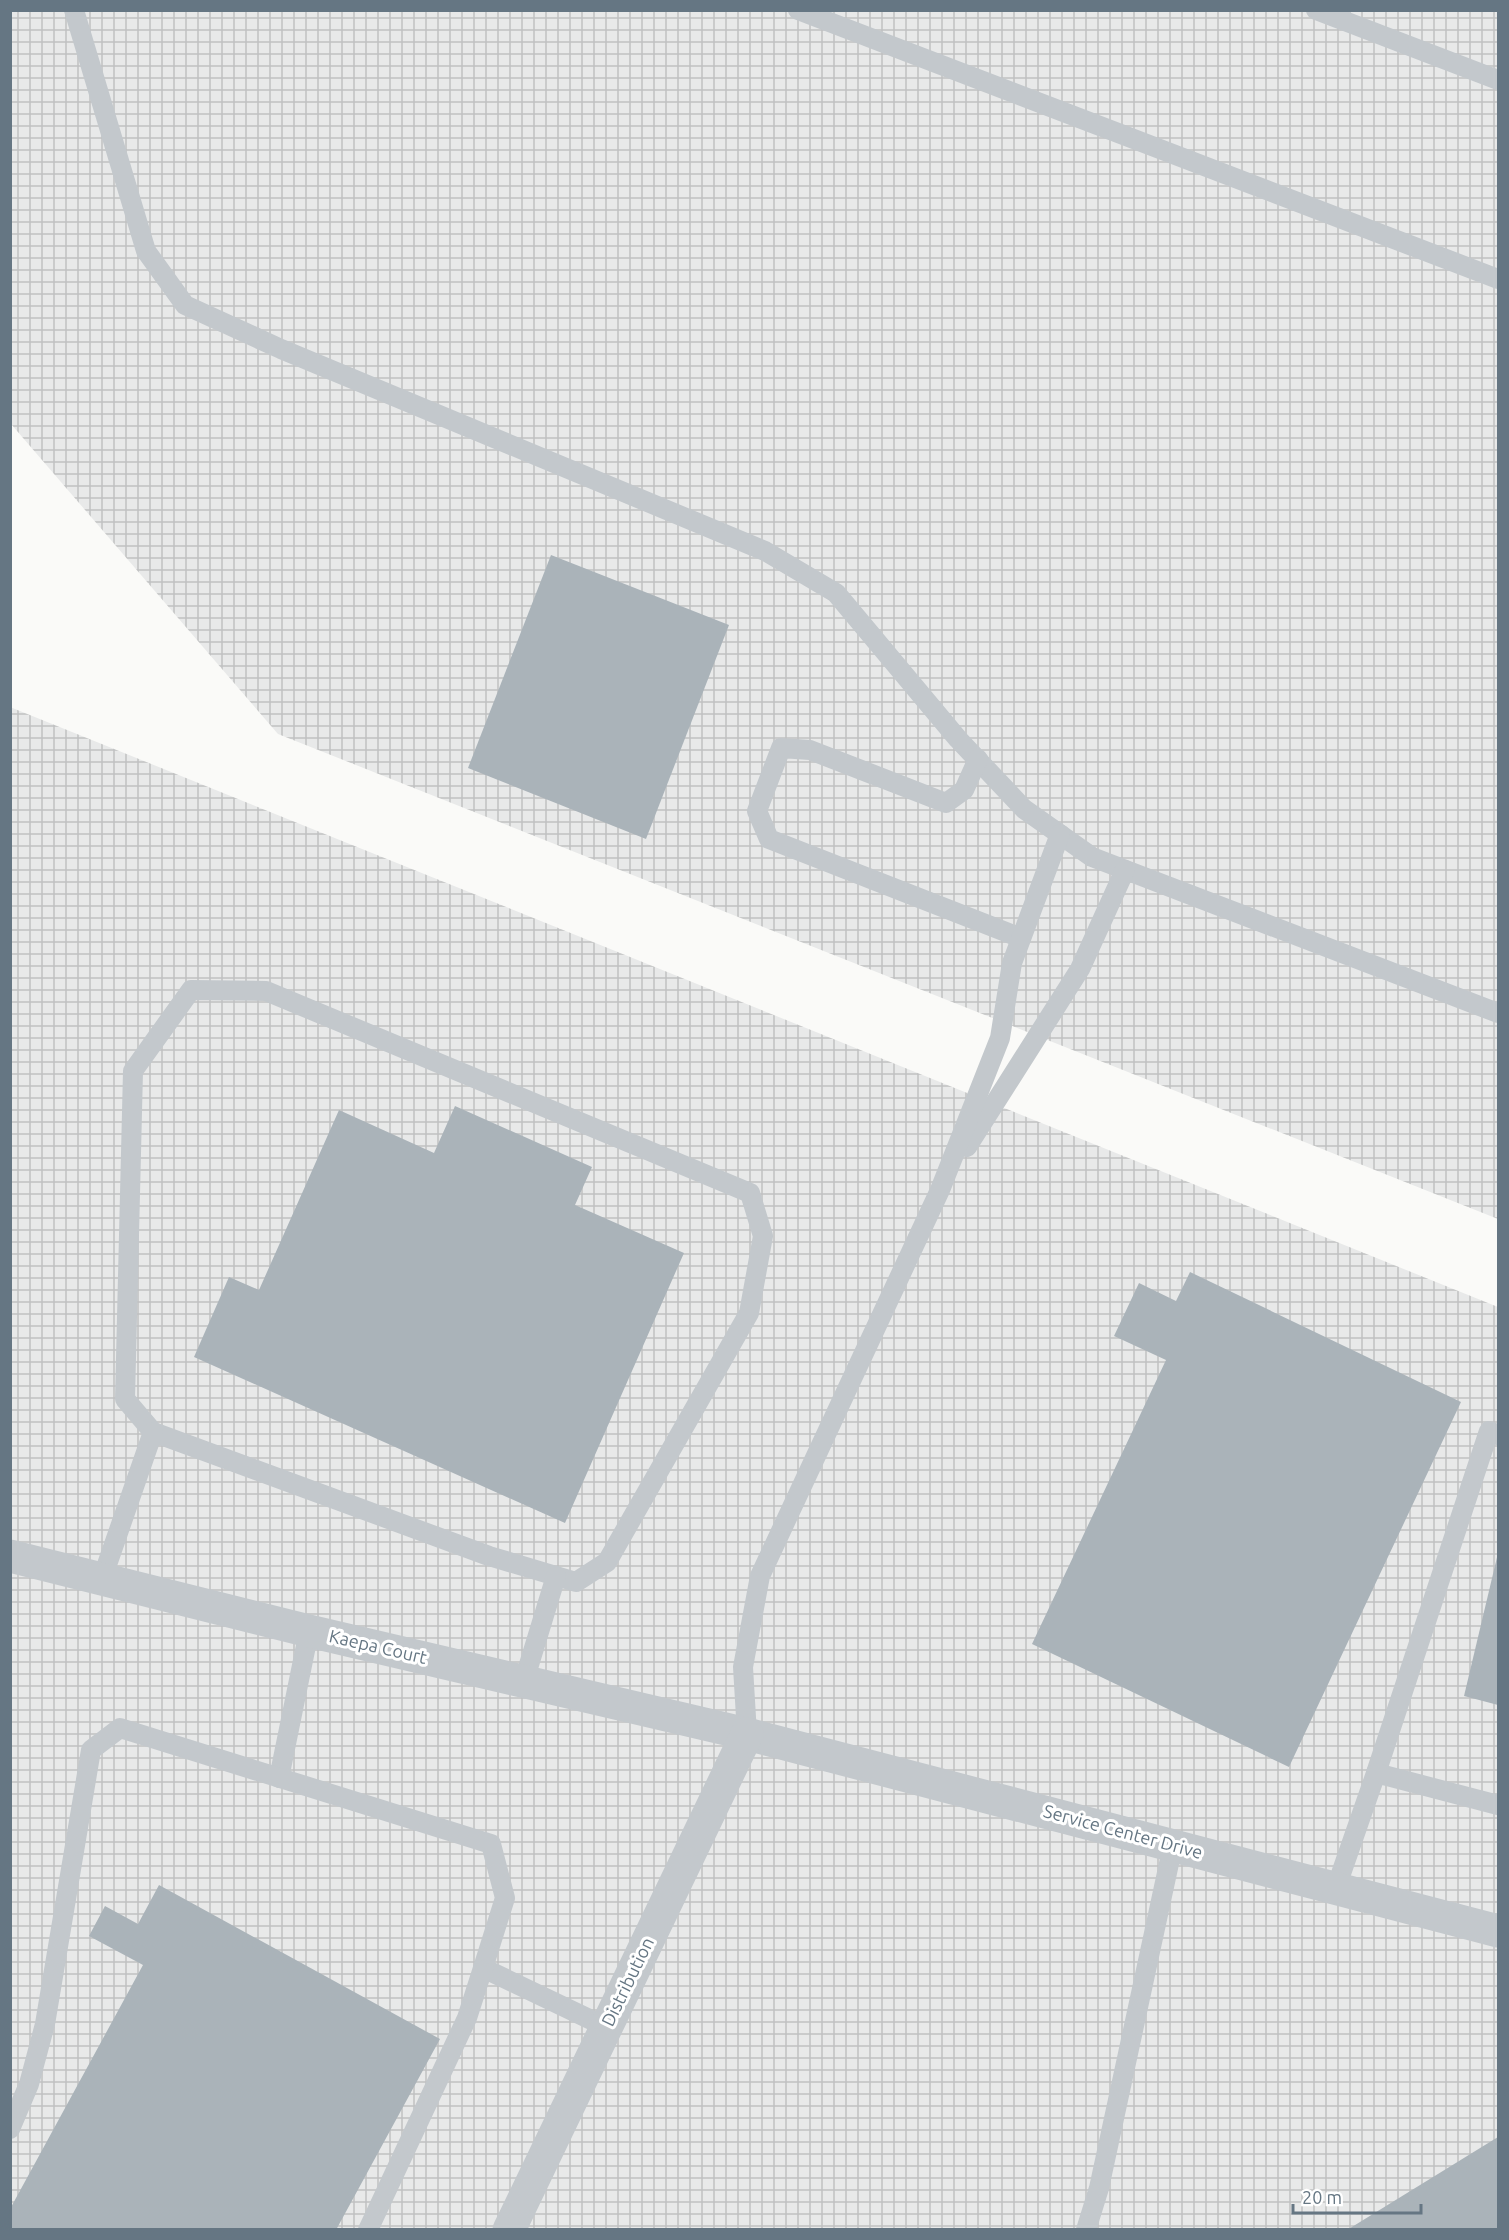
<svg xmlns="http://www.w3.org/2000/svg" width="1509" height="2240" viewBox="0 0 1509 2240" font-family="Ubuntu,sans-serif">
  <defs>
    <pattern id="industrial-grid" width="8" height="8" patternUnits="userSpaceOnUse" patternTransform="scale(1.5)"><rect width="8" height="8" fill="#e8e9e9"/><path d="M0 4h8M4 0v8" fill="none" stroke="#c0c1c2"/></pattern>
  </defs>
  <rect width="100%" height="100%" fill="#fafaf8"/>
  <!-- industrial -->
  <g fill="url(#industrial-grid)">
    <polygon points="10,11 1498,11 1498,1219 278,734 11,424"/>
    <polygon points="10,707 1498,1307 1498,2229 11,2229"/>
  </g>
  <!-- building -->
  <g fill="#aab3b9">
    <polygon points="551,555 729,625 646,839 468,768"/>
    <polygon points="455,1106 592,1167 575,1205 684,1253 565,1523 194,1357 229,1277 259,1290 339,1110 434,1153"/>
    <polygon points="1190,1272 1461,1402 1289,1767 1032,1644 1166,1360 1114,1336 1139,1283 1176,1301"/>
    <polygon points="1498,1553 1498,1705 1464,1696"/>
    <polygon points="159,1885 440,2039 336,2230 10,2230 10,2209 143,1965 89,1936 105,1906 138,1924"/>
    <polygon points="1498,2137 1498,2230 1347,2230"/>
  </g>
  <g fill="none" stroke-linecap="round" stroke-linejoin="round">
    <!-- service -->
    <g stroke="#c3c8cc" stroke-width="20">
      <polyline points="74,10 146,251 185,305 281,349 765,551 836,593 958,739 1024,809 1092,857 1498,1013"/>
      <polyline points="798,10 1498,279"/>
      <polyline points="1316,10 1498,80"/>
      <polyline points="978,759 964,790 946,803 810,750 781,748 757,811 769,839 1021,938"/>
      <polygon points="191,990 266,991 750,1193 763,1236 749,1313 607,1562 576,1582 489,1556 153,1432 125,1399 133,1071"/>
      <polyline points="967,1147 1080,969 1125,870"/>
      <polyline points="102,1579 153,1432"/>
      <polyline points="524,1681 556,1576"/>
      <polyline points="747,1734 743,1667 760,1576 940,1190 1000,1038 1012,963 1060,834"/>
      <polyline points="1376,1773 1489,1431 1498,1435"/>
      <polyline points="279,1778 309,1631"/>
      <polyline points="1336,1888 1376,1773 1498,1805"/>
      <polyline points="483,1968 606,2027"/>
      <polyline points="10,2129 29,2084 45,2024 91,1750 120,1728 491,1844 505,1898 483,1968 467,2018 368,2230"/>
      <polyline points="1086,2230 1099,2188 1173,1845"/>
    </g>
    <!-- minor -->
    <g stroke="#c3c8cc" stroke-width="33">
      <polyline points="10,1556 309,1631 747,1734 1498,1931"/>
      <polyline points="509,2230 747,1734"/>
    </g>
  </g>
  <g text-anchor="middle" stroke-width="6" stroke-linejoin="round" paint-order="stroke">
    <!-- street labels -->
    <g font-size="18" fill="#657683" stroke="#fff">
      <text transform="translate(378 1647) rotate(13)" y="6">Kaepa Court</text>
      <text transform="translate(1123 1832) rotate(15)" y="6">Service Center Drive</text>
      <text transform="translate(628 1982) rotate(-64)" y="6">Distribution</text>
    </g>
  </g>
  <!-- border -->
  <rect width="1509" height="2240" fill="none" stroke="#657683" stroke-width="24"/>
  <!-- scale -->
  <path d="M1293 2204v9h128v-9" fill="none" stroke="#657683" stroke-width="3"/>
  <text x="1302" y="2204" font-size="18" fill="#657683" stroke="#ffffff" stroke-width="4.5" paint-order="stroke">20 m</text>
</svg>
